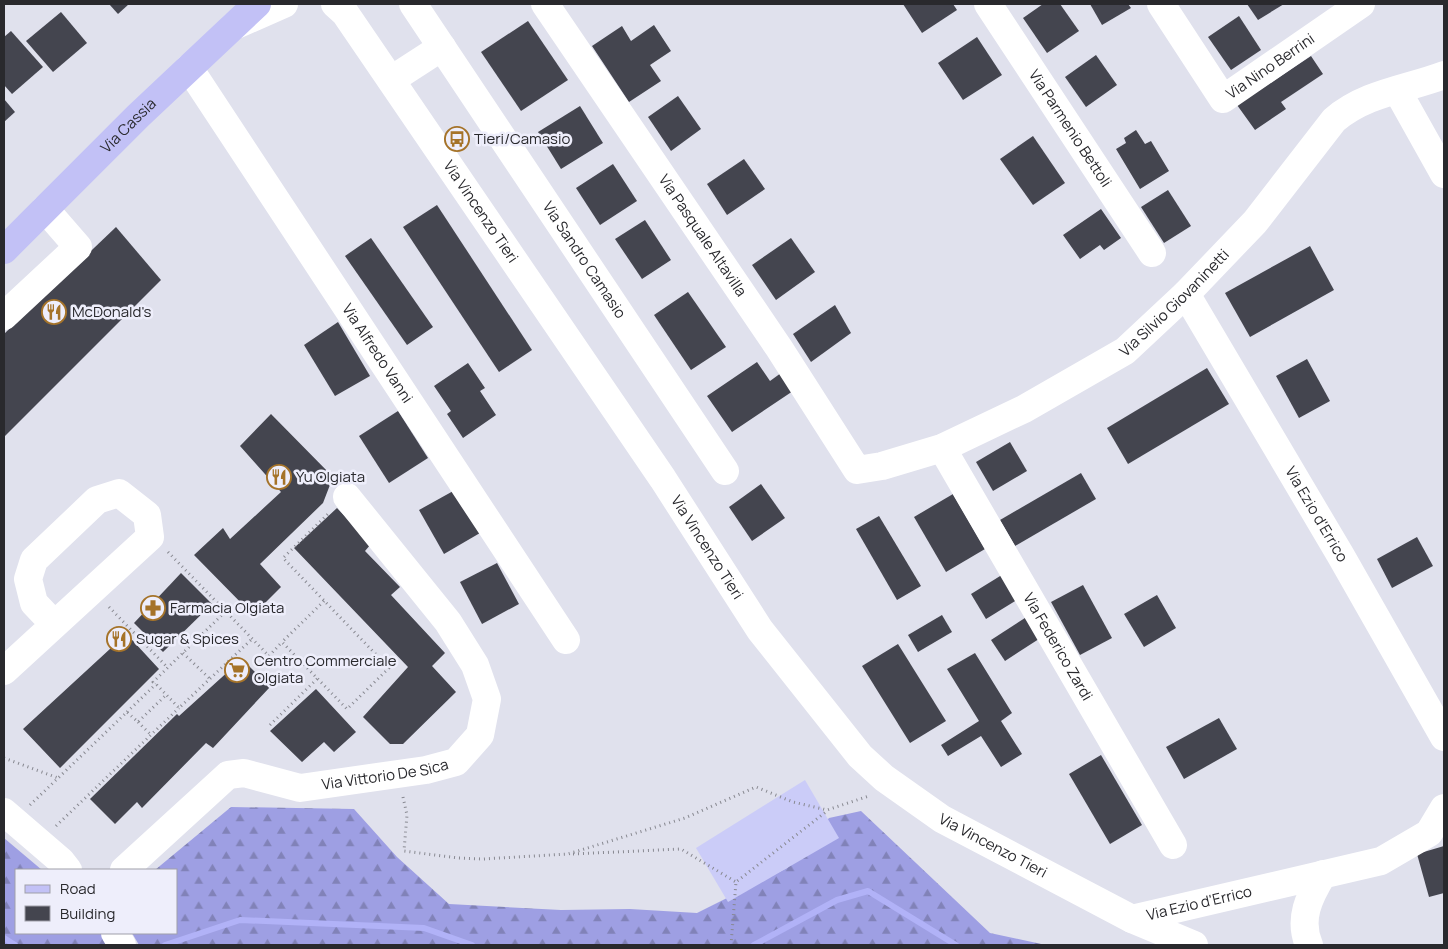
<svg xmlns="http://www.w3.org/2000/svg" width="1448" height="949" viewBox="0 0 1448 949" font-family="Manrope,sans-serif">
  <defs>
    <pattern id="forest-firs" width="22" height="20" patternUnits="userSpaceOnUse" patternTransform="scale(1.25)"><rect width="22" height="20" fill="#9e9fe3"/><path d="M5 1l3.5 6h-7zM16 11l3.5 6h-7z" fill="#8182b8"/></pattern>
  </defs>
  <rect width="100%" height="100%" fill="#e0e1ed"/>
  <!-- forest -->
  <g fill="url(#forest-firs)">
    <polygon points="231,807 354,809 397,857 449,904 561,910 630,909 697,913 787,868 829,818 861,811 990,933 1046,945 139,945 132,933 176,933 176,870 155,870"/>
    <polygon points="4,838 42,870 16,870 16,933 105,933 112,945 4,945"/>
  </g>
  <!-- pitch -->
  <polygon fill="#cbccf8" points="805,780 839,838 728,902 696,848"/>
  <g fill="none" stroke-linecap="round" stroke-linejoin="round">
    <!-- stream -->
    <g stroke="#b1b2f7" stroke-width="6">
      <polyline points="4,938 15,945"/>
      <polyline points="165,945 240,920 424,928 472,945"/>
      <polyline points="754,945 837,900 868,891 956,945"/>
    </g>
  </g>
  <!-- building -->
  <g fill="#44454f">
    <polygon points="109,4 129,4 118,14"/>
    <polygon points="903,4 953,4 957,10 922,33"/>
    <polygon points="1043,4 1060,4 1079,31 1047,53 1023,18"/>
    <polygon points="1090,4 1128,4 1131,8 1102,25"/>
    <polygon points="1247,4 1284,4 1258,20"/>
    <polygon points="61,12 87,43 53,72 26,41"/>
    <polygon points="1239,16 1261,50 1231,70 1208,37"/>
    <polygon points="528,21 568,80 521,111 481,52"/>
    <polygon points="654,25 671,51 650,65 661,81 629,102 592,46 622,26 631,41"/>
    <polygon points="11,31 43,67 12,94 4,85 4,37"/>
    <polygon points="977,37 1002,75 963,100 938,63"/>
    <polygon points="1096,55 1117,85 1086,107 1065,77"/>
    <polygon points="1311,56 1323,74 1281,102 1286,109 1255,130 1237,105"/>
    <polygon points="678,96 701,129 671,151 648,117"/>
    <polygon points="4,99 15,112 4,122"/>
    <polygon points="580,106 603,143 561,169 538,132"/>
    <polygon points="1136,130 1145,144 1151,141 1169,171 1140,189 1116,149 1126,143 1124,138"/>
    <polygon points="1033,136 1065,183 1033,205 1000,159"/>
    <polygon points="744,159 765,189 727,215 707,184"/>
    <polygon points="613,164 637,201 600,225 576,188"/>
    <polygon points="1168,190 1191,226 1164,243 1141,207"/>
    <polygon points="437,205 532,350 499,372 403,227"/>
    <polygon points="1101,209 1121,238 1104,250 1100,245 1080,259 1063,235"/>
    <polygon points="645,220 671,260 642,279 615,239"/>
    <polygon points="116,227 161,280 4,437 4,334"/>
    <polygon points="371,238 433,327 407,345 345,256"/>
    <polygon points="791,238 815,272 776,300 752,265"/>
    <polygon points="1310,246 1334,290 1250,337 1225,293"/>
    <polygon points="688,292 726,347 691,370 654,315"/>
    <polygon points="835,305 851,333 811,362 793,334"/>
    <polygon points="338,322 370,376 335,396 304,345"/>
    <polygon points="1307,359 1330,401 1299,418 1276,376"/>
    <polygon points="757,362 770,381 781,373 793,391 732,432 707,396"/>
    <polygon points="468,363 485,388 480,391 496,415 463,438 447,414 451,411 434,386"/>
    <polygon points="1207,368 1229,404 1128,464 1107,428"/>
    <polygon points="398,411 428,458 389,483 359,436"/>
    <polygon points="271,414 333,477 323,503 260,564 281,587 253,615 194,555 223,528 230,539 281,492 240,446"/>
    <polygon points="1010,442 1027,471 993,491 976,462"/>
    <polygon points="1081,473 1096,499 1015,546 1000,520"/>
    <polygon points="761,484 785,518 752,541 729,507"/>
    <polygon points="455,490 480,533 444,554 419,510"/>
    <polygon points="953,494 985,549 946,572 914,517"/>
    <polygon points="337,508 371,544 365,551 400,587 391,595 445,653 432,666 456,692 403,744 390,744 363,717 408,667 294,548"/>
    <polygon points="879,516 921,586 897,600 856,529"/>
    <polygon points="1417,537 1433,566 1392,588 1377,559"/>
    <polygon points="497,563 519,604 482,624 460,582"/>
    <polygon points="181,573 212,604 163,652 134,623"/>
    <polygon points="1005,573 1020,598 986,619 971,594"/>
    <polygon points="1083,585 1112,638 1080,655 1051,602"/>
    <polygon points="1157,595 1176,628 1144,647 1124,614"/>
    <polygon points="942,615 952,632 918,652 908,635"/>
    <polygon points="1028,616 1042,637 1005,661 991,640"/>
    <polygon points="122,629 159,669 60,768 23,729 111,648 108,642"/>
    <polygon points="898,644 946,721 910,743 862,666"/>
    <polygon points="975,653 1012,713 1001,721 1022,754 1001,767 981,736 948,756 941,745 979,721 947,669"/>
    <polygon points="242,659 270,687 213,748 206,743 142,808 137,802 115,824 90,799 177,714 179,716"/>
    <polygon points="316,689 356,732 334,752 324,742 302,762 270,731"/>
    <polygon points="1219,718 1237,749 1184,779 1166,747"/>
    <polygon points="1101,755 1142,825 1110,844 1069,774"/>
    <polygon points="1444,846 1444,893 1429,897 1417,854"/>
  </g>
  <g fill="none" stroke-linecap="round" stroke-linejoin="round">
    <!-- path -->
    <g stroke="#888991" stroke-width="3" stroke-dasharray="1 4" stroke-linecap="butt">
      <polyline points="168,552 269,656 282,642"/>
      <polyline points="324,601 282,642 347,709 389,668 283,558 330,512"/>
      <polyline points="109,607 168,668"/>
      <polyline points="225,612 153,682 156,684 179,708 252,639"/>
      <polyline points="183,653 210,679"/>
      <polyline points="127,712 156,684"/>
      <polyline points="138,722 151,735"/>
      <polyline points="270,725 318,678"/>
      <polyline points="4,758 58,778"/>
      <polyline points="403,797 407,815 404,851 458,858 483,859 568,854 685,818 756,787 793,802 827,810 869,796"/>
      <polyline points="30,805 127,712 138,722 166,695"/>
      <polyline points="56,826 179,708"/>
      <polyline points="573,854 681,849 736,882"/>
      <polyline points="731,945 736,882 827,811"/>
    </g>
    <!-- minor -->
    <g stroke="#fff" stroke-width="28">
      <path id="s1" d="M335 4 345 13 663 479 760 630 860 756 884 778 942 819 1132 919 1194 945"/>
      <path id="s2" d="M413 4 725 471"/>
      <path id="s3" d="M545 4 779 348 857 470 882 466 942 448 1024 409 1125 351 1186 294 1255 222 1334 120C1365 93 1407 89 1444 75"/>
      <path id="s4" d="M988 4 1152 253"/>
      <path id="s5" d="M1161 4 1223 99 1361 4"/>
      <polyline points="234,26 284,4"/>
      <path id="s6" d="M189 68 566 640"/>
      <polyline points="391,80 442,47"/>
      <polyline points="1397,90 1444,174"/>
      <path id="s7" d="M1186 294 1341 556 1444 737"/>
      <polyline points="4,316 78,247 45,209"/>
      <path id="s8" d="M942 448 1173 845"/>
      <polyline points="4,671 150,537 147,515 119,493 97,500 34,560 28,579 34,603 54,624"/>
      <polyline points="4,812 61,861 68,870"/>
      <path id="s9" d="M124 870 228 775 244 773 300 788 426 770 456 762 480 735 487 699 475 665 448 622 347 497"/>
      <path id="s10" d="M1132 919 1381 861 1429 833 1444 808"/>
      <polyline points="115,933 122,945"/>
      <path d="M1309 945C1298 919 1309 897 1323 874"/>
    </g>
    <!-- major -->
    <path stroke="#c2c1f6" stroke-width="28" id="s11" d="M4 250 138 116 257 4"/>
  </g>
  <!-- icons -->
  <defs>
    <symbol id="bus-ring" viewBox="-11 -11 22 22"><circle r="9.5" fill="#eeeefb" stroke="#a57329" stroke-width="1.5"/><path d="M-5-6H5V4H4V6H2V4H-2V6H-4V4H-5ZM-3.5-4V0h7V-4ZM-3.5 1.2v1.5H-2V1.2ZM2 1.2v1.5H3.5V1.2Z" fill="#a57329"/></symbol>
    <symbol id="restaurant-ring" viewBox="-11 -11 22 22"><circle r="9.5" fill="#eeeefb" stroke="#a57329" stroke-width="1.5"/><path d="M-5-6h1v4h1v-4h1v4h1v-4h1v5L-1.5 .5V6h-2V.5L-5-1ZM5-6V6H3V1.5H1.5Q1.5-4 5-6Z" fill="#a57329"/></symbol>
    <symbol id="pharmacy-ring" viewBox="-11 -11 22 22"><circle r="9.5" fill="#eeeefb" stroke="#a57329" stroke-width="1.5"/><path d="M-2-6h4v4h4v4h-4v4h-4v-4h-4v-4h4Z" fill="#a57329"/></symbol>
    <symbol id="supermarket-ring" viewBox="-11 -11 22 22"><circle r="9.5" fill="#eeeefb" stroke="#a57329" stroke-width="1.5"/><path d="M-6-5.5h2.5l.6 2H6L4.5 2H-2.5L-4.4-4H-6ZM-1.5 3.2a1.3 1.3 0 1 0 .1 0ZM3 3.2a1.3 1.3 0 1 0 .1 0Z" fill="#a57329"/></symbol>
  </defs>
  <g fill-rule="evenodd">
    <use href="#bus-ring" x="443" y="125" width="28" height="28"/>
    <use href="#restaurant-ring" x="40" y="298" width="28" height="28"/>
    <use href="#restaurant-ring" x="265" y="463" width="28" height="28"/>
    <use href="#pharmacy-ring" x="139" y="594" width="28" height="28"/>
    <use href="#restaurant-ring" x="105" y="625" width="28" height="28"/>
    <use href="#supermarket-ring" x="223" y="656" width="28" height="28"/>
  </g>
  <g text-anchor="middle" stroke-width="5" stroke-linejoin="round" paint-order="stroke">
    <!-- street labels -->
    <g font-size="15" fill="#29292d" stroke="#eeeefb">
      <text dy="5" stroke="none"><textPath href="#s5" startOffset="171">Via Nino Berrini</textPath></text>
      <text dy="5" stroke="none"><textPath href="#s11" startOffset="176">Via Cassia</textPath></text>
      <text dy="5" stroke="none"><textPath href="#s4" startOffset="149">Via Parmenio Bettoli</textPath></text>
      <text dy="5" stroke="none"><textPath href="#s1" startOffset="254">Via Vincenzo Tieri</textPath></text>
      <text dy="5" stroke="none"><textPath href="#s3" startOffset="280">Via Pasquale Altavilla</textPath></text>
      <text dy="5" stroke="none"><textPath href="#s2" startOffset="308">Via Sandro Camasio</textPath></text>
      <text dy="5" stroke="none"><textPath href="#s3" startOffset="925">Via Silvio Giovaninetti</textPath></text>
      <text dy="5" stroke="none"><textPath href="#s6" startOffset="342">Via Alfredo Vanni</textPath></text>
      <text dy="5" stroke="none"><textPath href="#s7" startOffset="256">Via Ezio d'Errico</textPath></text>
      <text dy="5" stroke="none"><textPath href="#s1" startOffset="659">Via Vincenzo Tieri</textPath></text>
      <text dy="5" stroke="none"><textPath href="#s8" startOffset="230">Via Federico Zardi</textPath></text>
      <text dy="5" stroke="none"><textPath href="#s9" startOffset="301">Via Vittorio De Sica</textPath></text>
      <text dy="5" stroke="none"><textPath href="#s1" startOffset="1079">Via Vincenzo Tieri</textPath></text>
      <text dy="5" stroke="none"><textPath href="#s10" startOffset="69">Via Ezio d'Errico</textPath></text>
    </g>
    <!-- poi labels -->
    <g font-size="15" fill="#29292d" stroke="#eeeefb" text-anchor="start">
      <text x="474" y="144">Tieri/Camasio</text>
      <text x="72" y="317">McDonald's</text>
      <text x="296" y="482">Yu Olgiata</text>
      <text x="170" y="613">Farmacia Olgiata</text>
      <text x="136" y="644">Sugar &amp; Spices</text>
      <text x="254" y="666">Centro Commerciale<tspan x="254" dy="17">Olgiata</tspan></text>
    </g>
  </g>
  <!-- border -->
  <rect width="1448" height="949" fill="none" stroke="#29292d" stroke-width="10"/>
  <!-- legend -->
  <rect x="15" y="869" width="162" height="65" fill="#eeeefb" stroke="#9f9fa9"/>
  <rect x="25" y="885" width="25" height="8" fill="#c2c1f6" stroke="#9f9fa9"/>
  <text x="60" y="894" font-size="15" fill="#29292d">Road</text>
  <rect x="25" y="906" width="25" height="15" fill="#44454f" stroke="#9f9fa9"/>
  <text x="60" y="919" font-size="15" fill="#29292d">Building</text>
</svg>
